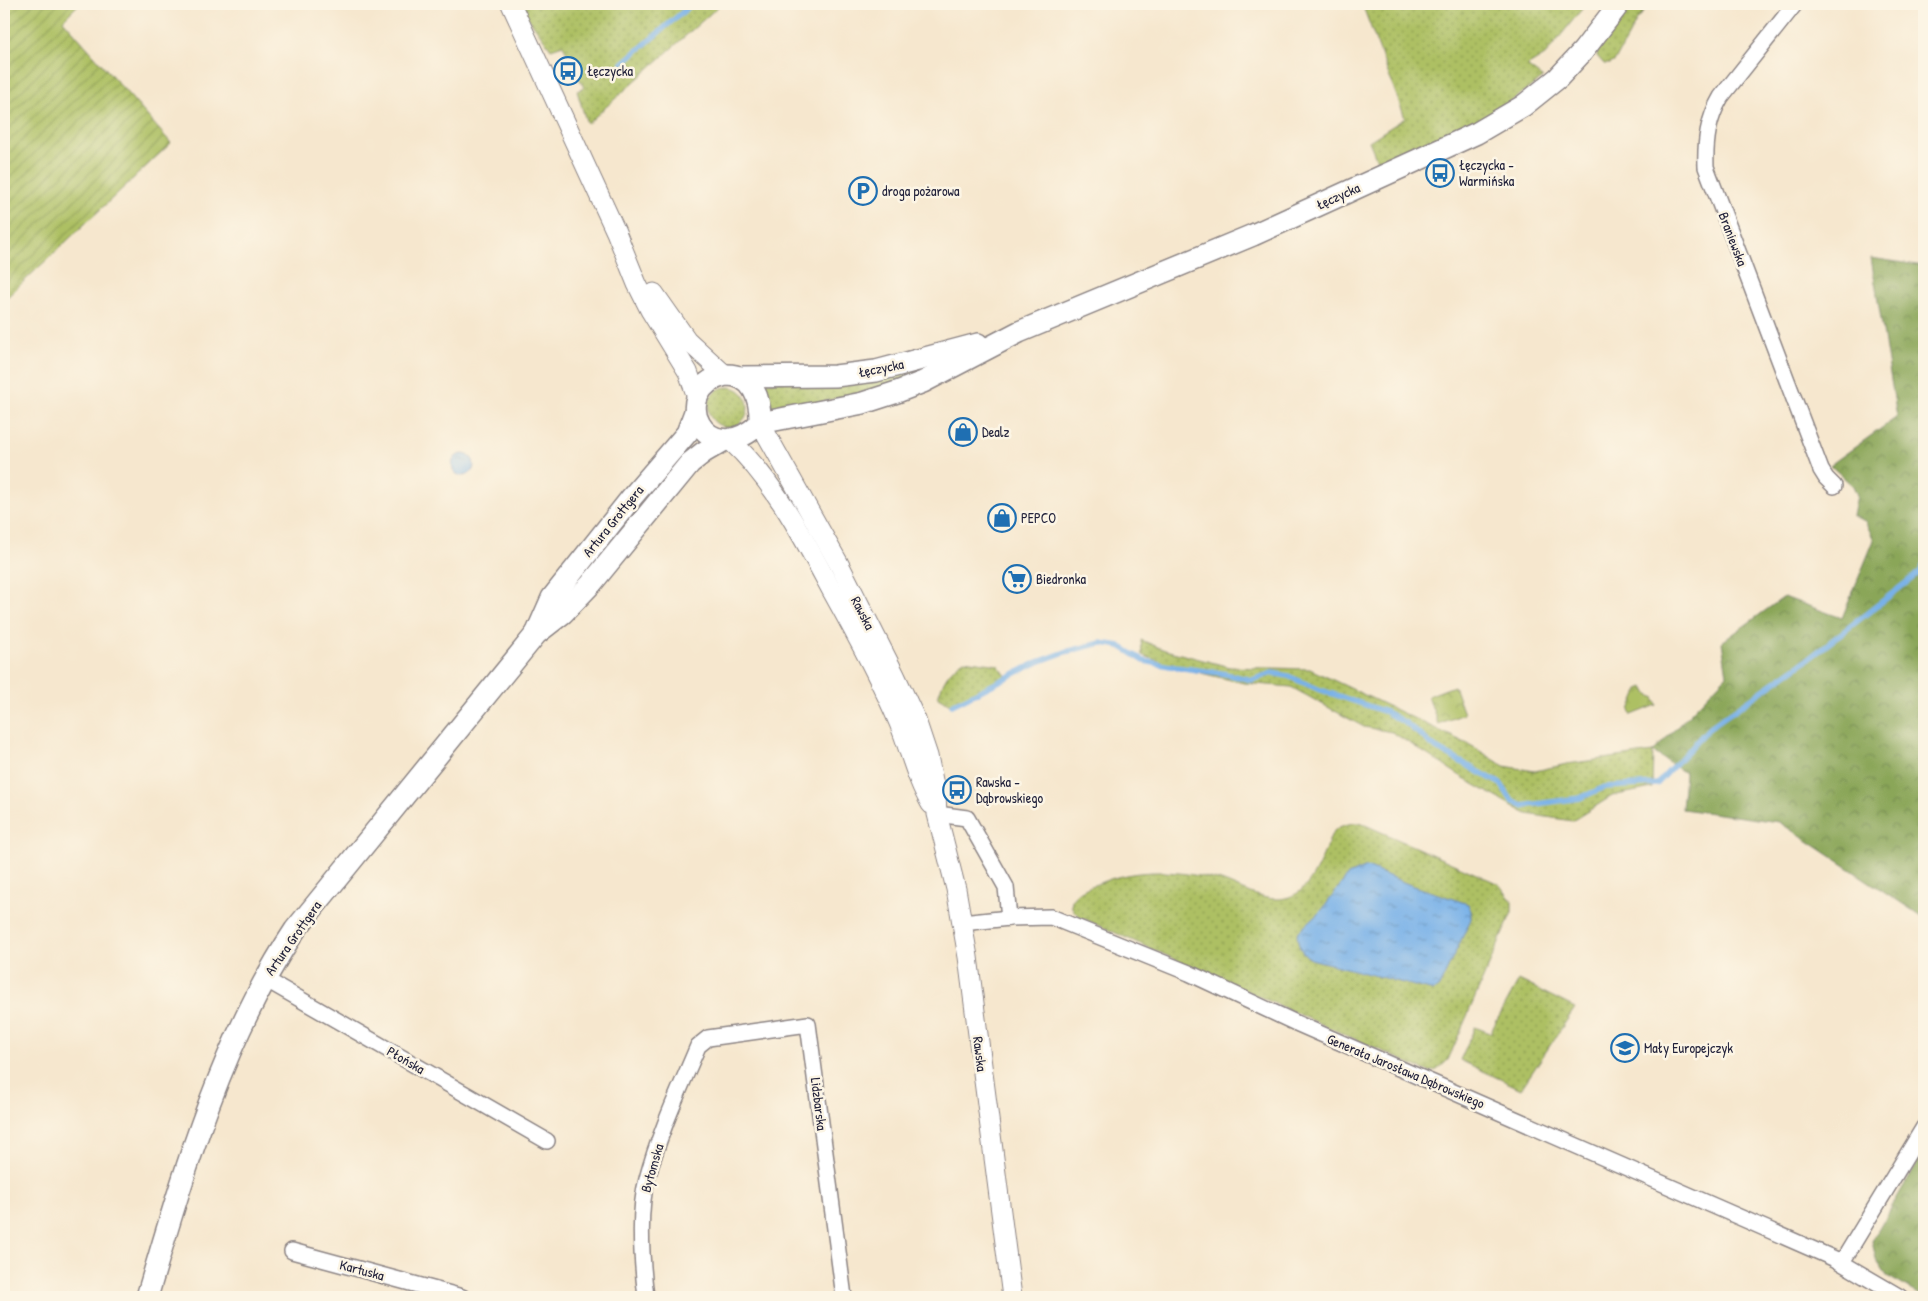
<svg xmlns="http://www.w3.org/2000/svg" width="1928" height="1301" viewBox="0 0 1928 1301" font-family="'Patrick Hand',sans-serif">
  <defs>
    <pattern id="grass-dots" width="8" height="8" patternUnits="userSpaceOnUse" patternTransform="scale(1.25)"><rect width="8" height="8" fill="#adc063"/><path d="M2 2h.1M6 6h.1" fill="none" stroke="#8c9c53" stroke-width="1.8" stroke-linecap="round"/></pattern>
    <pattern id="forest-crowns" width="20" height="18" patternUnits="userSpaceOnUse" patternTransform="scale(1.25)"><rect width="20" height="18" fill="#8aa659"/><path d="M2 6a3 3 0 1 1 6 0M12 15a3 3 0 1 1 6 0" fill="none" stroke="#70874b"/></pattern>
    <pattern id="park-crowns" width="20" height="18" patternUnits="userSpaceOnUse" patternTransform="scale(1.25)"><rect width="20" height="18" fill="#adc063"/><path d="M2 6a3 3 0 1 1 6 0M12 15a3 3 0 1 1 6 0" fill="none" stroke="#8c9c53"/></pattern>
    <pattern id="garden-furrows" width="10" height="10" patternUnits="userSpaceOnUse" patternTransform="scale(1.25)"><rect width="10" height="10" fill="#adc063"/><path d="M-1 1l2-2M0 10L10 0M9 11l2-2" fill="none" stroke="#8c9c53"/></pattern>
    <pattern id="water-ripples" width="26" height="14" patternUnits="userSpaceOnUse" patternTransform="scale(1.25)"><rect width="26" height="14" fill="#78b1e8"/><path d="M2 4q2-2 4 0t4 0M15 11q2-2 4 0t4 0" fill="none" stroke="#6290bd"/></pattern>
  </defs>
  <rect width="100%" height="100%" fill="#fcf5e5"/>
  <filter id="ink" filterUnits="userSpaceOnUse"><feTurbulence type="fractalNoise" baseFrequency=".02" numOctaves="2"/><feDisplacementMap in="SourceGraphic" scale="10" xChannelSelector="R" yChannelSelector="G"/><feConvolveMatrix kernelMatrix="1 2 1 2 8 2 1 2 1" color-interpolation-filters="sRGB"/></filter>
  <filter id="wash" filterUnits="userSpaceOnUse"><feTurbulence type="fractalNoise" baseFrequency=".0096" numOctaves="4" result="noise"/><feDisplacementMap in="SourceGraphic" scale="20" xChannelSelector="R" yChannelSelector="G"/><feGaussianBlur stdDeviation="1.12" result="paint"/><feColorMatrix in="noise" values="0 0 0 0 0 0 0 0 0 0 0 0 0 0 0 0 0 1.4 0 .05"/><feComposite in="paint" operator="in"/></filter>
  <g filter="url(#wash)">
    <rect width="100%" height="100%" fill="#f6e7ce"/>
    <!-- grass -->
    <g fill="url(#grass-dots)" stroke="#68714f">
      <polygon points="521,4 721,4 587,124 577,91 584,88 563,45 551,49 526,15"/>
      <polygon points="1362,4 1586,4 1545,55 1527,66 1543,78 1489,117 1380,167 1369,141 1405,118"/>
      <polygon points="1630,4 1650,4 1637,20 1615,61 1610,64 1604,64 1597,56 1599,45"/>
      <polygon points="951,358 908,381 768,415 761,383"/>
      <circle cx="728" cy="407" r="20"/>
      <polygon points="1141,640 1165,650 1230,667 1310,669 1472,746 1504,766 1535,771 1567,764 1653,752 1652,788 1612,796 1572,821 1527,814 1473,784 1392,732 1364,727 1291,687 1244,683 1175,667 1142,655"/>
      <path d="M964 660 998 665 1007 677 952 705 938 697C943 680 949 670 964 660Z"/>
      <path d="M1354 823 1363 824 1499 884 1512 901V912L1448 1060 1437 1070 1429 1072 1082 918C1073 912 1066 903 1077 894 1082 889 1091 886 1097 884 1136 867 1181 870 1221 881 1239 887 1259 900 1279 899 1308 897 1317 869 1327 846 1329 842 1330 836 1333 832 1338 826 1347 824 1354 823Z"/>
      <polygon points="1519,980 1575,1008 1521,1089 1460,1060 1475,1027 1490,1033"/>
    </g>
    <!-- forest -->
    <g fill="url(#forest-crowns)" stroke="#56644a">
      <polygon points="1871,258 1924,266 1924,918 1779,822 1682,809 1685,773 1653,752 1727,675 1722,642 1784,597 1842,618 1874,540 1865,521 1853,516 1857,495 1853,486 1830,465 1897,417"/>
      <polygon points="1924,1151 1924,1297 1887,1276 1876,1260 1872,1241"/>
    </g>
    <!-- park -->
    <g fill="url(#park-crowns)" stroke="#68714f">
      <polygon points="1454,686 1464,714 1438,724 1428,696"/>
      <polygon points="1644,687 1649,696 1654,697 1657,705 1632,715 1630,710 1639,689"/>
    </g>
    <!-- garden -->
    <polygon fill="url(#garden-furrows)" stroke="#68714f" points="4,4 79,4 63,20 171,143 4,300"/>
    <!-- water -->
    <g fill="url(#water-ripples)" stroke="#4d6a92">
      <circle cx="463" cy="465" r="11"/>
      <path d="M1367 867 1408 884 1468 904 1471 911V919L1439 987 1434 991 1311 959C1300 952 1298 946 1297 933L1322 910 1348 875Z"/>
    </g>
    <g fill="none" stroke-linecap="round" stroke-linejoin="round">
      <!-- stream -->
      <g stroke="#78b1e8" stroke-width="5.5">
        <polyline points="623,63 692,4"/>
        <polyline points="952,705 1038,662 1065,652 1101,643 1120,646 1144,661 1175,667 1221,673 1252,680 1272,673 1288,676 1318,689 1386,712 1407,724 1436,748 1501,784 1512,801 1522,806 1580,798 1605,787 1657,784 1710,727 1811,657 1920,572 1924,565"/>
      </g>
    </g>
  </g>
  <g filter="url(#ink)">
    <g fill="none" stroke-linecap="round" stroke-linejoin="round">
      <defs>
        <g id="minor">
          <path d="M1795 4 1721 97C1708 119 1705 141 1706 167L1821 470 1826 478 1834 486"/>
          <polyline points="937,814 967,818 1006,887 1009,918"/>
          <polyline points="962,923 1009,918 1051,917 1189,973 1296,1023 1835,1259 1900,1297"/>
          <polyline points="265,979 547,1141"/>
          <polyline points="292,1251 462,1297"/>
          <polyline points="1842,1262 1924,1127"/>
          <path d="M646 1297C642 1264 638 1211 647 1179 659 1133 680 1089 698 1046L708 1038 808 1024 844 1297"/>
        </g>
        <g id="tertiary">
          <polyline points="511,4 616,232 637,284 650,310 688,372 697,397"/>
          <polyline points="654,293 687,340 725,375"/>
          <polyline points="760,423 839,564 895,675 916,720 928,756 936,795 937,814 956,889 968,957 1012,1297"/>
          <path d="M731 441C775 482 804 539 832 591 856 634 880 678 899 723 910 750 916 779 931 804"/>
        </g>
        <g id="secondary">
          <path d="M725 375C753 374 761 399 760 423 706 475 665 390 725 375Z"/>
          <polyline points="740,377 835,376 876,371 978,344"/>
          <polyline points="760,423 863,403 897,392 923,382 1019,332 1253,235 1477,133 1523,106 1558,78 1583,51 1619,4"/>
          <polyline points="537,632 552,598 632,497 687,433 695,412"/>
          <path d="M147 1297C184 1172 222 1040 295 930L536 634 563 613 591 584 690 463 704 452 723 441"/>
        </g>
      </defs>
      <!-- minor casing -->
      <use href="#minor" stroke="#8c8484" stroke-width="18"/>
      <!-- tertiary casing -->
      <use href="#tertiary" stroke="#8c8484" stroke-width="21"/>
      <!-- secondary casing -->
      <use href="#secondary" stroke="#8c8484" stroke-width="24"/>
      <!-- minor -->
      <use href="#minor" stroke="#fff" stroke-width="15"/>
      <!-- tertiary -->
      <use href="#tertiary" stroke="#fff" stroke-width="19"/>
      <!-- secondary -->
      <use href="#secondary" stroke="#fff" stroke-width="21"/>
    </g>
  </g>
  <!-- icons -->
  <defs>
    <symbol id="bus-ring" viewBox="-11 -11 22 22"><circle r="9.5" fill="#fcf5e5" stroke="#1f6fb2" stroke-width="1.5"/><path d="M-5-6H5V4H4V6H2V4H-2V6H-4V4H-5ZM-3.5-4V0h7V-4ZM-3.5 1.2v1.5H-2V1.2ZM2 1.2v1.5H3.5V1.2Z" fill="#1f6fb2"/></symbol>
    <symbol id="parking-ring" viewBox="-11 -11 22 22"><circle r="9.5" fill="#fcf5e5" stroke="#1f6fb2" stroke-width="1.5"/><path d="M-3.5-5.5H1a3.5 3.5 0 0 1 0 7H-1V5.5H-3.5ZM-1-3.4V-.6H.8a1.4 1.4 0 0 0 0-2.8Z" fill="#1f6fb2"/></symbol>
    <symbol id="shop-ring" viewBox="-11 -11 22 22"><circle r="9.5" fill="#fcf5e5" stroke="#1f6fb2" stroke-width="1.5"/><path d="M-5-2.5h2.3a2.7 3.5 0 0 1 5.4 0H5L5.5 6h-11ZM-1.5-2.5h3a1.5 2.3 0 0 0-3 0Z" fill="#1f6fb2"/></symbol>
    <symbol id="supermarket-ring" viewBox="-11 -11 22 22"><circle r="9.5" fill="#fcf5e5" stroke="#1f6fb2" stroke-width="1.5"/><path d="M-6-5.5h2.5l.6 2H6L4.5 2H-2.5L-4.4-4H-6ZM-1.5 3.2a1.3 1.3 0 1 0 .1 0ZM3 3.2a1.3 1.3 0 1 0 .1 0Z" fill="#1f6fb2"/></symbol>
    <symbol id="school-ring" viewBox="-11 -11 22 22"><circle r="9.5" fill="#fcf5e5" stroke="#1f6fb2" stroke-width="1.5"/><path d="M0-5L7-2L0 1L-7-2ZM-4 1L0 2.5L4 1V4Q0 6-4 4Z" fill="#1f6fb2"/></symbol>
  </defs>
  <g fill-rule="evenodd">
    <use href="#bus-ring" x="552" y="55" width="32" height="32"/>
    <use href="#bus-ring" x="1424" y="157" width="32" height="32"/>
    <use href="#parking-ring" x="847" y="175" width="32" height="32"/>
    <use href="#shop-ring" x="947" y="416" width="32" height="32"/>
    <use href="#shop-ring" x="986" y="502" width="32" height="32"/>
    <use href="#supermarket-ring" x="1001" y="563" width="32" height="32"/>
    <use href="#bus-ring" x="941" y="774" width="32" height="32"/>
    <use href="#school-ring" x="1609" y="1032" width="32" height="32"/>
  </g>
  <g text-anchor="middle" stroke-width="5" stroke-linejoin="round" paint-order="stroke">
    <!-- poi labels -->
    <g font-size="14" fill="#22223b" stroke="#fcf5e5" text-anchor="start">
      <text x="587" y="76">Łęczycka</text>
      <text x="1459" y="170">Łęczycka -<tspan x="1459" dy="16">Warmińska</tspan></text>
      <text x="882" y="196">droga pożarowa</text>
      <text x="982" y="437">Dealz</text>
      <text x="1021" y="523">PEPCO</text>
      <text x="1036" y="584">Biedronka</text>
      <text x="976" y="787">Rawska -<tspan x="976" dy="16">Dąbrowskiego</tspan></text>
      <text x="1644" y="1053">Mały Europejczyk</text>
    </g>
    <!-- street labels -->
    <g font-size="14" fill="#22223b" stroke="#fcf5e5">
      <text transform="translate(1338 196) rotate(-24)" y="5">Łęczycka</text>
      <text transform="translate(1733 239) rotate(69)" y="5">Braniewska</text>
      <text transform="translate(881 368) rotate(-11)" y="5">Łęczycka</text>
      <text transform="translate(613 521) rotate(-51)" y="5">Artura Grottgera</text>
      <text transform="translate(863 613) rotate(63)" y="5">Rawska</text>
      <text transform="translate(293 938) rotate(-55)" y="5">Artura Grottgera</text>
      <text transform="translate(980 1054) rotate(83)" y="5">Rawska</text>
      <text transform="translate(406 1060) rotate(30)" y="5">Płońska</text>
      <text transform="translate(1406 1071) rotate(23)" y="5">Generała Jarosława Dąbrowskiego</text>
      <text transform="translate(819 1104) rotate(83)" y="5">Lidzbarska</text>
      <text transform="translate(652 1168) rotate(-74)" y="5">Bytomska</text>
      <text transform="translate(362 1270) rotate(15)" y="5">Kartuska</text>
    </g>
  </g>
  <!-- margin -->
  <rect width="1928" height="1301" fill="none" stroke="#fcf5e5" stroke-width="20"/>
</svg>
